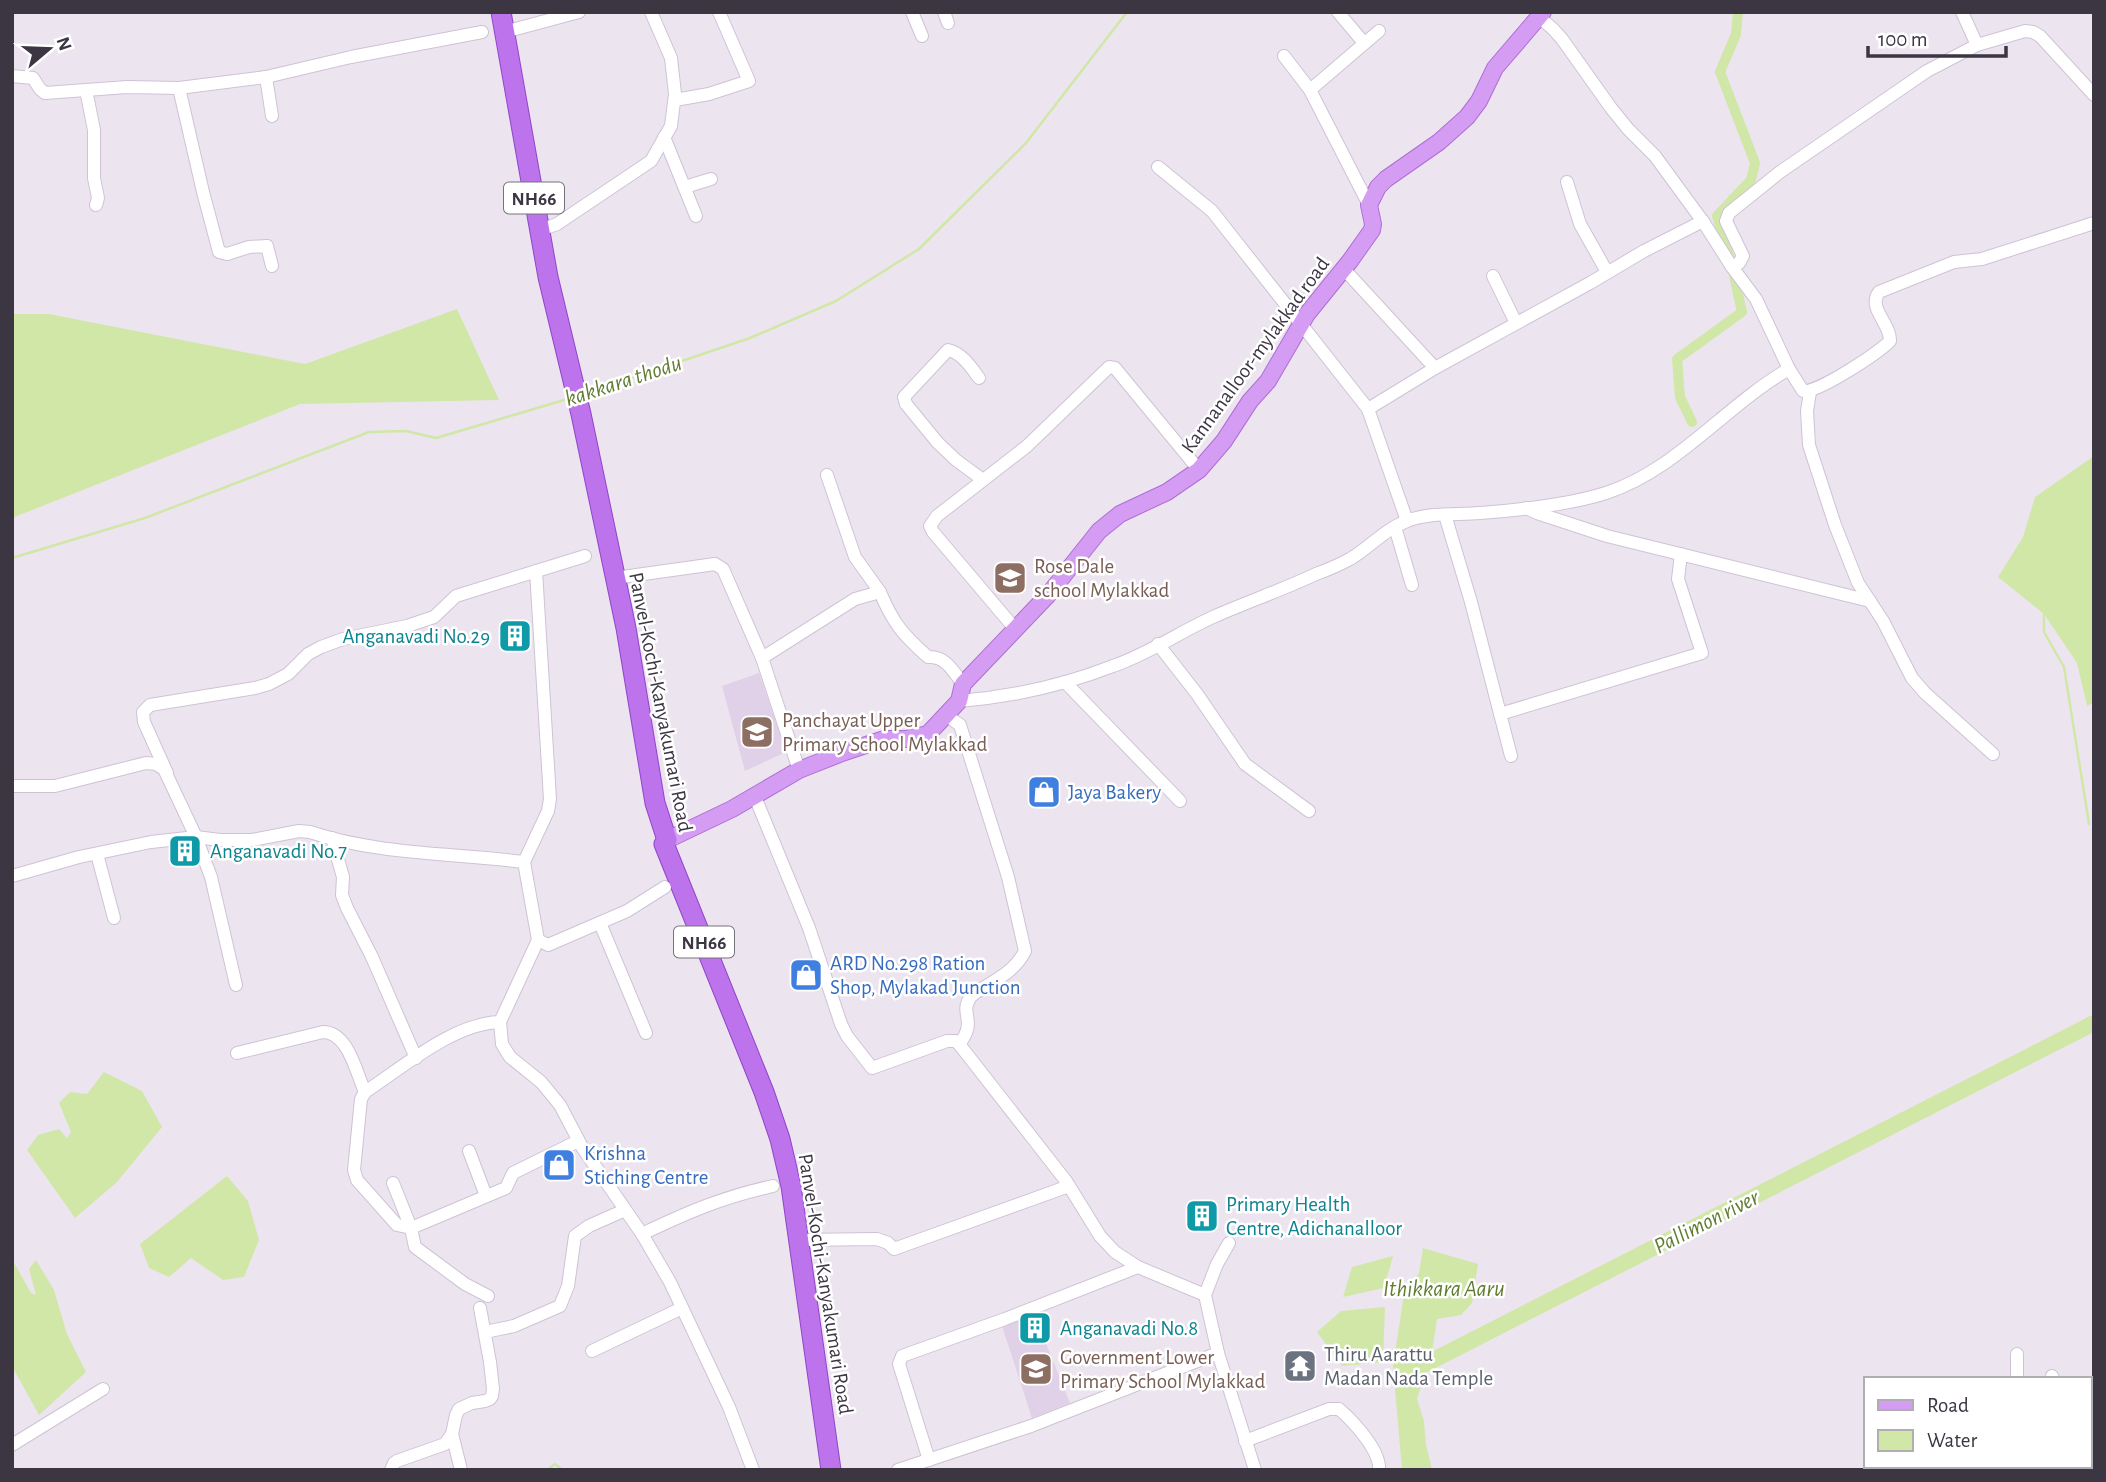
<svg xmlns="http://www.w3.org/2000/svg" width="2106" height="1482" viewBox="0 0 2106 1482" font-family="'Alegreya Sans',sans-serif">
  <rect width="100%" height="100%" fill="#ece5f0"/>
  <!-- education -->
  <g fill="#e0d0e8">
    <polygon points="1007,563 1025,583 1014,594 996,574"/>
    <polygon points="759,673 786,752 745,771 722,686"/>
    <polygon points="1024,1314 1033,1343 1045,1341 1070,1403 1032,1418 1001,1323"/>
  </g>
  <!-- water -->
  <g fill="#d1e7a7">
    <polygon points="457,309 499,400 300,404 12,518 12,314 49,314 305,364"/>
    <polygon points="2094,456 2094,702 2087,706 2077,663 2044,614 1998,577 2023,537 2035,497"/>
    <polygon points="104,1072 142,1091 162,1127 117,1182 75,1218 27,1150 38,1135 59,1129 67,1138 71,1132 59,1103 70,1092 87,1094"/>
    <polygon points="227,1176 248,1201 259,1240 244,1277 223,1280 191,1258 169,1277 149,1268 140,1244"/>
    <polygon points="1423,1248 1478,1264 1472,1303 1461,1315 1437,1319 1432,1352 1417,1399 1424,1421 1426,1445 1432,1469 1402,1470 1393,1366 1404,1294 1419,1273"/>
    <polygon points="1393,1256 1384,1288 1343,1297 1352,1267"/>
    <polygon points="12,1259 31,1293 36,1295 29,1269 36,1260 54,1290 67,1334 86,1372 39,1415 12,1366"/>
    <polygon points="1385,1307 1383,1362 1342,1366 1317,1332 1341,1311"/>
  </g>
  <g fill="none" stroke-linecap="round" stroke-linejoin="round">
    <!-- stream -->
    <g stroke="#d1e7a7" stroke-width="2.5">
      <polyline points="584,394 750,338 836,301 919,249 1026,143 1127,12"/>
      <polyline points="12,558 145,518 369,432 406,431 436,438 571,398"/>
      <polyline points="2044,611 2044,632 2064,667 2089,824"/>
      <polyline points="547,1470 555,1464 563,1470"/>
    </g>
    <!-- canal -->
    <g stroke="#d1e7a7" stroke-width="10">
      <polyline points="1729,257 1717,216 1751,180 1755,163 1720,72 1736,34 1738,12"/>
      <polyline points="1692,422 1680,397 1677,359 1742,312 1733,271"/>
    </g>
    <!-- river -->
    <polyline stroke="#d1e7a7" stroke-width="16" points="1410,1372 2094,1023"/>
    <defs>
      <g id="minor">
        <polyline points="912,12 922,36"/>
        <polyline points="944,12 948,23"/>
        <polyline points="1338,12 1364,43"/>
        <polyline points="1962,12 1977,45"/>
        <path d="M1539 17 1553 29 1562 39 1611 108 1628 129 1655 156 1704 223 1732 267 1756 299 1789 369 1803 391C1818 393 1878 353 1890 341 1891 324 1867 308 1879 292L1954 262 1982 259 2094 223"/>
        <polyline points="504,32 579,12"/>
        <polyline points="1284,56 1310,90 1369,205"/>
        <polyline points="12,76 33,78 40,89 45,93 127,87 179,88 266,77 351,57 482,32"/>
        <polyline points="266,77 272,116"/>
        <polyline points="179,88 203,192 219,252 227,254 249,247 267,246 272,266"/>
        <polyline points="86,90 94,130 94,178 98,198 96,205"/>
        <polyline points="1310,90 1379,31"/>
        <polyline points="675,100 709,94 749,81 719,12"/>
        <polyline points="664,137 696,216"/>
        <polyline points="1158,167 1212,211 1368,409 1407,521"/>
        <polyline points="1567,182 1580,224 1607,272"/>
        <polyline points="685,187 711,179"/>
        <polyline points="540,230 557,224 651,161 671,126 675,94 671,58 651,12"/>
        <polyline points="1732,267 1739,263 1743,256 1726,221 1729,213 1780,172 1927,71 1977,45 2025,31 2033,32 2040,36 2094,95"/>
        <polyline points="1343,268 1435,368"/>
        <polyline points="1493,276 1516,323"/>
        <path d="M979 378C971 367 962 353 948 350L904 397 906 404 938 443 956 460 983 480"/>
        <polyline points="1810,392 1807,411 1809,445 1835,525 1858,583 1883,621 1912,678 1925,693 1993,754"/>
        <polyline points="1368,409 1435,368 1590,283 1644,251 1703,221"/>
        <polyline points="1526,508 1537,513 1607,536 1870,601"/>
        <polyline points="1445,515 1471,602 1511,756"/>
        <polyline points="1395,527 1412,585"/>
        <polyline points="615,578 715,564 723,569 762,658 799,770"/>
        <path d="M880 592C893 623 903 635 928 657 946 656 953 671 963 684"/>
        <polyline points="1016,630 933,532 930,526 937,516 1027,446 1109,367 1115,368 1199,470"/>
        <polyline points="1158,644 1197,694 1245,764 1309,811"/>
        <polyline points="762,658 855,599 880,592 855,557 827,475"/>
        <polyline points="1065,682 1180,801"/>
        <path d="M959 701C1011 697 1064 685 1113 666 1148 654 1180 632 1213 617 1247 602 1282 590 1316 574 1327 570 1339 565 1350 559 1369 548 1385 529 1407 521 1429 512 1457 515 1480 513 1520 510 1568 505 1606 493 1677 470 1726 405 1789 369"/>
        <polyline points="1500,714 1702,653 1678,579 1681,554"/>
        <path d="M946 715 960 725 1008 877 1025 951C1016 969 1000 978 983 988 979 991 973 993 970 998 959 1014 978 1021 959 1044"/>
        <polyline points="167,773 144,722 143,712 150,705 255,688 269,684 288,674 308,654 321,647 343,639 407,626 434,617 456,596 585,556"/>
        <polyline points="12,786 55,786 146,763 156,764 164,769 196,837 211,877 236,985"/>
        <polyline points="755,797 809,928 841,1024 847,1036 872,1068 947,1041 955,1041 959,1044 1066,1181 1100,1236 1115,1252 1138,1267 1205,1295"/>
        <polyline points="332,838 343,877 342,895 347,908 372,957 416,1058"/>
        <polyline points="97,854 114,918"/>
        <polyline points="524,862 548,811 550,799 536,571"/>
        <path d="M12 876 79 857 151 842 196 837 220 840H252L299 831 310 832C379 855 453 853 524 862L538 940 548 945 627 911 665 887"/>
        <polyline points="600,923 646,1033"/>
        <polyline points="538,940 500,1022 502,1044 510,1057 541,1082 560,1105 582,1147 642,1234 670,1282 729,1407 753,1470"/>
        <path d="M500 1022C454 1023 403 1067 365 1092L361 1099 354 1170 357 1180 397 1225 411 1228 506 1188 513 1173 578 1141"/>
        <path d="M237 1053 323 1032C348 1032 356 1072 365 1092"/>
        <polyline points="469,1151 486,1196"/>
        <polyline points="393,1183 411,1228 415,1247 465,1284 488,1296"/>
        <path d="M642 1234C688 1212 723 1197 773 1186"/>
        <polyline points="799,1240 877,1239 888,1243 894,1249 1069,1186"/>
        <polyline points="1229,1243 1217,1264 1205,1295 1218,1353 1255,1470"/>
        <polyline points="485,1332 514,1326 560,1306 568,1286 575,1236 589,1226 625,1210"/>
        <polyline points="592,1351 682,1308"/>
        <polyline points="2052,1376 2053,1379"/>
        <polyline points="2017,1379 2017,1354"/>
        <polyline points="452,1434 461,1470"/>
        <path d="M1245 1441 1329 1409H1339C1353 1421 1381 1451 1379 1470"/>
        <polyline points="12,1445 103,1389"/>
        <polyline points="929,1460 899,1364 902,1356 1005,1319 1138,1267"/>
        <polyline points="2062,1466 2063,1470"/>
        <polyline points="2080,1466 2082,1470"/>
        <polyline points="391,1470 394,1463 397,1461 445,1444 452,1434 456,1415 459,1409 472,1403 485,1401 490,1399 492,1396 493,1389 490,1362 480,1308"/>
        <polyline points="898,1470 1031,1426 1218,1353"/>
        <polyline points="1975,1470 1975,1466"/>
      </g>
      <polyline id="major" points="667,840 732,809 799,770 842,753 884,739 906,739 928,734 959,701 963,684 1048,595 1099,531 1120,514 1167,492 1199,470 1224,441 1250,401 1268,381 1307,314 1350,261 1372,230 1373,224 1369,205 1378,187 1386,179 1439,142 1467,117 1479,101 1495,68 1543,12"/>
      <polyline id="highway" points="501,12 548,277 581,414 626,628 655,803 667,840 664,844 764,1092 780,1139 791,1186 831,1470"/>
    </defs>
    <!-- minor casing -->
    <use href="#minor" stroke="#cec3d5" stroke-width="14"/>
    <!-- major casing -->
    <use href="#major" stroke="#af6ed4" stroke-width="18"/>
    <!-- highway casing -->
    <use href="#highway" stroke="#9045ca" stroke-width="21"/>
    <!-- minor -->
    <use href="#minor" stroke="#fff" stroke-width="12"/>
    <!-- major -->
    <use href="#major" stroke="#d49cf2" stroke-width="16"/>
    <!-- highway -->
    <use href="#highway" stroke="#bc73ec" stroke-width="19"/>
  </g>
  <!-- icons -->
  <defs>
    <symbol id="school-square" viewBox="-11 -11 22 22"><rect x="-9" y="-9" width="18" height="18" rx="4" fill="#8d6e63" stroke="#fff"/><path d="M0-5L7-2L0 1L-7-2ZM-4 1L0 2.5L4 1V4Q0 6-4 4Z" fill="#fff"/></symbol>
    <symbol id="building-square" viewBox="-11 -11 22 22"><rect x="-9" y="-9" width="18" height="18" rx="4" fill="#0f9aa8" stroke="#fff"/><path d="M-4-6H4V6H1V3H-1V6H-4ZM-2.5-4.3h1.7v1.8h-1.7ZM.8-4.3h1.7v1.8H.8ZM-2.5-1h1.7V.8h-1.7ZM.8-1h1.7V.8H.8Z" fill="#fff"/></symbol>
    <symbol id="shop-square" viewBox="-11 -11 22 22"><rect x="-9" y="-9" width="18" height="18" rx="4" fill="#3f7fe0" stroke="#fff"/><path d="M-5-2.5h2.3a2.7 3.5 0 0 1 5.4 0H5L5.5 6h-11ZM-1.5-2.5h3a1.5 2.3 0 0 0-3 0Z" fill="#fff"/></symbol>
    <symbol id="temple-square" viewBox="-11 -11 22 22"><rect x="-9" y="-9" width="18" height="18" rx="4" fill="#6b7280" stroke="#fff"/><path d="M0-6L5-2H3V0L6.5 2.5H4V6H1.5V3h-3V6H-4V2.5H-6.5L-3 0V-2H-5Z" fill="#fff"/></symbol>
  </defs>
  <g fill-rule="evenodd">
    <use href="#school-square" x="991" y="559" width="38" height="38"/>
    <use href="#building-square" x="496" y="617" width="38" height="38"/>
    <use href="#school-square" x="738" y="713" width="38" height="38"/>
    <use href="#shop-square" x="1025" y="773" width="38" height="38"/>
    <use href="#building-square" x="166" y="832" width="38" height="38"/>
    <use href="#shop-square" x="787" y="956" width="38" height="38"/>
    <use href="#shop-square" x="540" y="1146" width="38" height="38"/>
    <use href="#building-square" x="1183" y="1197" width="38" height="38"/>
    <use href="#building-square" x="1016" y="1309" width="38" height="38"/>
    <use href="#temple-square" x="1281" y="1347" width="38" height="38"/>
    <use href="#school-square" x="1017" y="1350" width="38" height="38"/>
  </g>
  <g text-anchor="middle" stroke-width="5" stroke-linejoin="round" paint-order="stroke">
    <!-- shield labels -->
    <g fill="#fff" stroke="#76727b" stroke-width="2">
      <rect x="504" y="182.5" width="60" height="31" rx="5"/>
      <rect x="674" y="926.5" width="60" height="31" rx="5"/>
    </g>
    <g font-size="19" font-weight="bold" fill="#3c3542">
      <text x="534" y="205">NH66</text>
      <text x="704" y="949">NH66</text>
    </g>
    <!-- street labels -->
    <g font-size="21" fill="#3c3542" stroke="#fff">
      <text transform="translate(1255 355) rotate(-54)" y="7">Kannanalloor-mylakkad road</text>
      <text transform="translate(661 702) rotate(79)" y="7">Panvel-Kochi-Kanyakumari Road</text>
      <text transform="translate(826 1284) rotate(81)" y="7">Panvel-Kochi-Kanyakumari Road</text>
    </g>
    <!-- education labels -->
    <g font-size="21" fill="#785e54" stroke="#fff" text-anchor="start">
      <text x="1034" y="573">Rose Dale<tspan x="1034" dy="24">school Mylakkad</tspan></text>
      <text x="782" y="727">Panchayat Upper<tspan x="782" dy="24">Primary School Mylakkad</tspan></text>
      <text x="1060" y="1364">Government Lower<tspan x="1060" dy="24">Primary School Mylakkad</tspan></text>
    </g>
    <!-- culture labels -->
    <g font-size="21" fill="#0d838f" stroke="#fff" text-anchor="start">
      <text x="490" y="643" text-anchor="end">Anganavadi No.29</text>
      <text x="210" y="858">Anganavadi No.7</text>
      <text x="1226" y="1211">Primary Health<tspan x="1226" dy="24">Centre, Adichanalloor</tspan></text>
      <text x="1060" y="1335">Anganavadi No.8</text>
    </g>
    <!-- shop labels -->
    <g font-size="21" fill="#366cbe" stroke="#fff" text-anchor="start">
      <text x="1068" y="799">Jaya Bakery</text>
      <text x="830" y="970">ARD No.298 Ration<tspan x="830" dy="24">Shop, Mylakad Junction</tspan></text>
      <text x="584" y="1160">Krishna<tspan x="584" dy="24">Stiching Centre</tspan></text>
    </g>
    <!-- worship labels -->
    <g font-size="21" fill="#5b616d" stroke="#fff" text-anchor="start">
      <text x="1324" y="1361">Thiru Aarattu<tspan x="1324" dy="24">Madan Nada Temple</tspan></text>
    </g>
    <!-- water labels -->
    <g font-size="23" font-style="italic" fill="#617c31" stroke="#fff">
      <text transform="translate(623 380) rotate(-18)" y="8">kakkara thodu</text>
      <text transform="translate(1706 1221) rotate(-27)" y="8">Pallimon river</text>
      <text x="1444" y="1296">Ithikkara Aaru</text>
    </g>
  </g>
  <!-- border -->
  <rect width="2106" height="1482" fill="none" stroke="#3c3542" stroke-width="28"/>
  <!-- legend -->
  <rect x="1864" y="1377" width="228" height="91" fill="#ffffff" stroke="#b1aeb3" stroke-width="2"/>
  <rect x="1878" y="1400" width="35" height="10" fill="#d49cf2" stroke="#b1aeb3" stroke-width="2"/>
  <text x="1927" y="1412" font-size="21" fill="#3c3542">Road</text>
  <rect x="1878" y="1430" width="35" height="21" fill="#d1e7a7" stroke="#b1aeb3" stroke-width="2"/>
  <text x="1927" y="1447" font-size="21" fill="#3c3542">Water</text>
  <!-- north arrow -->
  <g transform="translate(49 49) rotate(71)" stroke="#ffffff" stroke-width="5" paint-order="stroke">
  <path d="M0-5L12 26L0 18L-12 26Z" fill="#3c3542"/>
  <text y="-10" font-size="19" font-weight="bold" text-anchor="middle" fill="#3c3542">N</text>
  </g>
  <!-- scale -->
  <path d="M1868 46v10h138v-10" fill="none" stroke="#3c3542" stroke-width="3.5"/>
  <text x="1878" y="46" font-size="21" fill="#3c3542" stroke="#ffffff" stroke-width="5" paint-order="stroke">100 m</text>
</svg>
